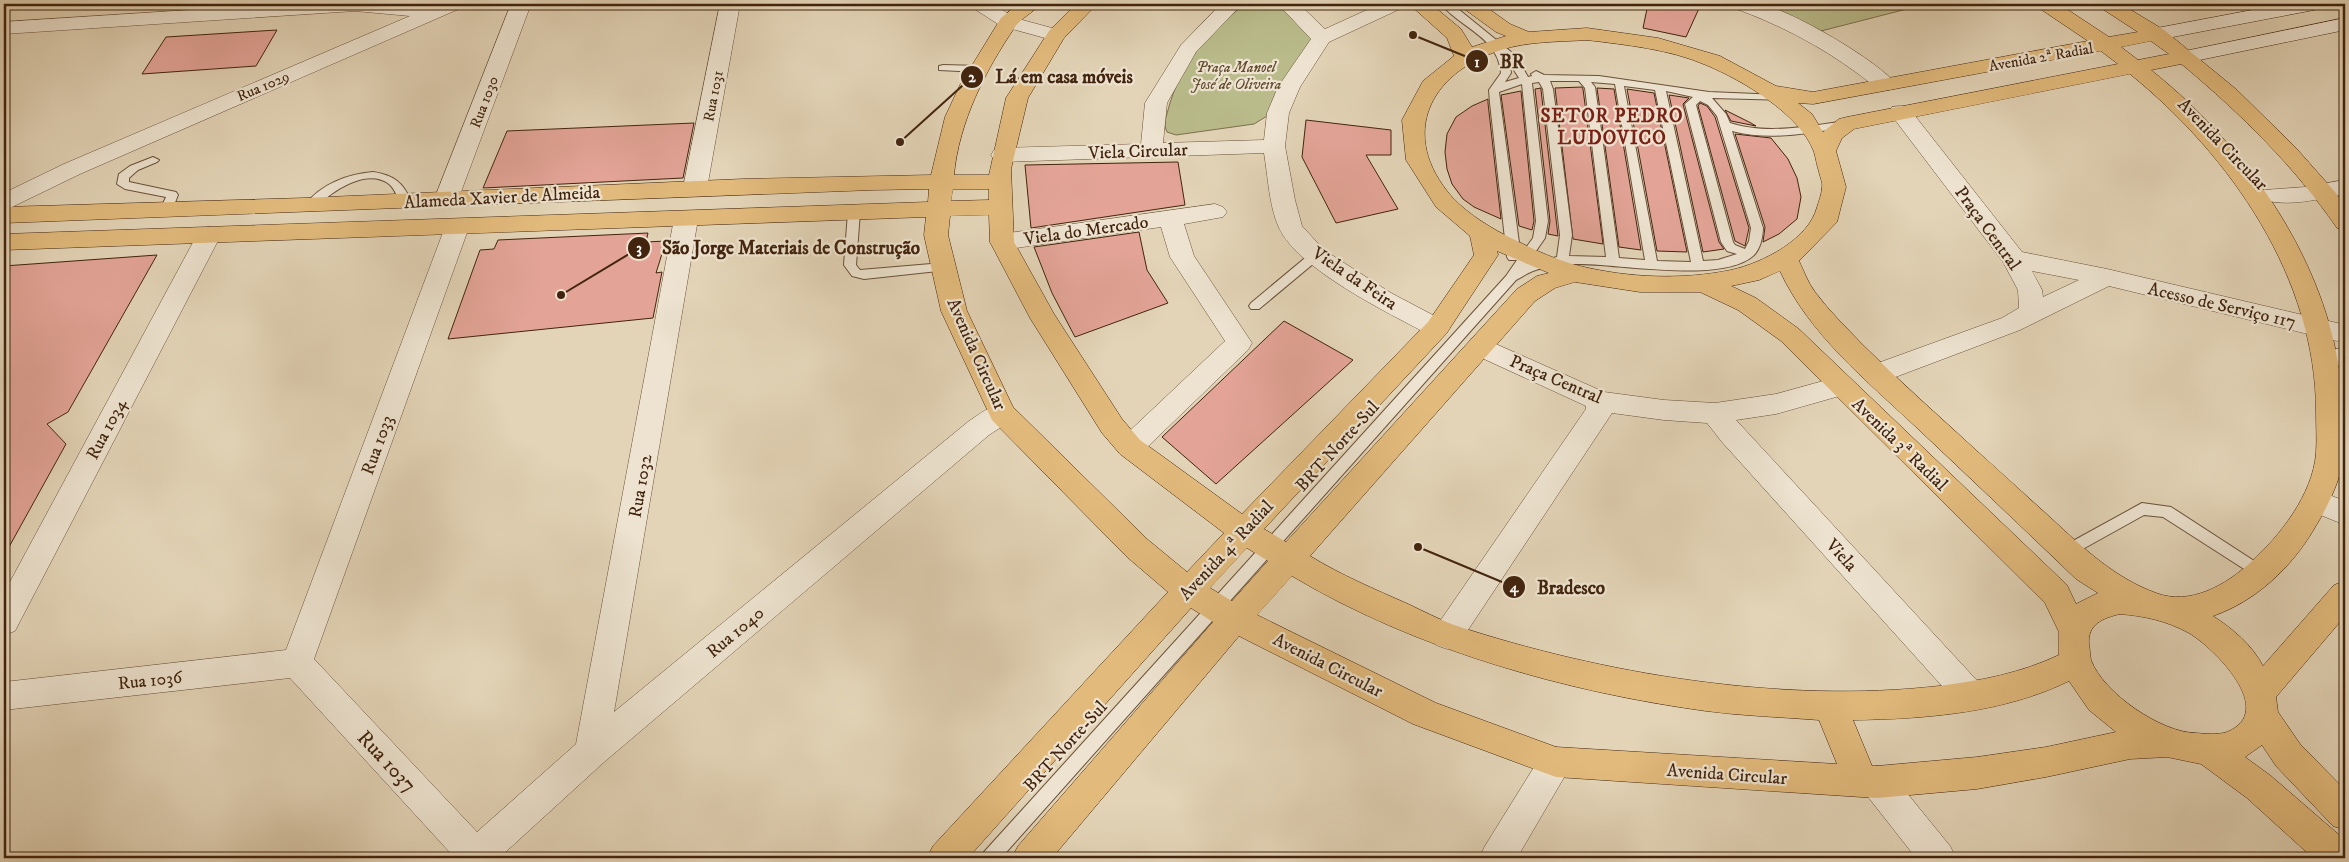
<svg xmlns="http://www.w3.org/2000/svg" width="2349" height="862" viewBox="0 0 2349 862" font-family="'IM FELL DW Pica',serif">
  <rect width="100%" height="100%" fill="#e3d4b7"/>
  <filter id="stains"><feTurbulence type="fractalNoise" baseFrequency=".004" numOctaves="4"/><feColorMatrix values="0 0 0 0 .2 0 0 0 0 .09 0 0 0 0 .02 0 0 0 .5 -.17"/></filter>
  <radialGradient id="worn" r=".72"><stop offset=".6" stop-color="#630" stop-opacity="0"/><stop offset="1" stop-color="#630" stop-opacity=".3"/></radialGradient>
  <!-- green -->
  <g fill="#b9bb8b" stroke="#7e704c">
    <path d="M1246 4H1281L1311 37 1312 42 1267 116 1254 124 1176 135 1167 132C1163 124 1166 118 1168 110 1179 67 1210 28 1246 4Z"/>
    <polygon points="1754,4 1903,4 1907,9 1821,31"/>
  </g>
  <!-- building -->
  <g fill="#e3a497" stroke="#42240e">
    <polygon points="1648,4 1701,4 1686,37 1643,28"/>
    <polygon points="277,30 256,66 142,74 166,37"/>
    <polygon points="1582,87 1583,89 1603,244 1573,239 1555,88"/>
    <polygon points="1541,88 1541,90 1558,236 1548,234 1550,221 1535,89"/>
    <polygon points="1597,88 1614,89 1641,250 1619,247"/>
    <polygon points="1627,89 1654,93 1687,252 1657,251"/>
    <polygon points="1521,91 1534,221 1532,230 1519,226 1501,95"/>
    <polygon points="1669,95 1689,98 1683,104 1719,242 1724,249 1703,252"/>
    <polygon points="1488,99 1488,103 1501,219 1474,207 1463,199 1452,184 1447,169 1445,152 1447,134 1456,117 1472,106"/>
    <polygon points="1700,103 1707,106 1715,117 1749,228 1745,246 1735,241 1698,106"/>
    <polygon points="1725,110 1751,123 1756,126 1731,121"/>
    <polygon points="1306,120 1391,130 1391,155 1366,155 1398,209 1336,223 1302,157"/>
    <polygon points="694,123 683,178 483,188 507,131"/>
    <polygon points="1735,134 1771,138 1788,159 1797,178 1801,197 1797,219 1779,234 1763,242 1765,227"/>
    <polygon points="1178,162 1185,205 1031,228 1025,165"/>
    <polygon points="1139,232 1147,270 1168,303 1075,337 1052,293 1034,247"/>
    <polygon points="648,233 646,242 666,241 656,273 662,272 653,318 448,339 480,250 494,249 498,240"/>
    <polygon points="157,255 68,412 47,424 66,444 4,556 4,266"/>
    <polygon points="1284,321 1353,360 1216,484 1162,437"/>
  </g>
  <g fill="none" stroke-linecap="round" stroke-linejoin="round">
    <defs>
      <g id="lane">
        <path d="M1441 4H1452L1516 56 1528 77 1532 76 1531 74 1536 71 1544 75 1599 76 1709 92 1782 95 1786 96V100L1712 98 1726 114 1730 123C1767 135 1809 126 1847 121L1852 124 1847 127C1810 133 1769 141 1732 131L1763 228C1763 237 1760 250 1753 256 1720 284 1617 263 1575 264 1561 265 1546 266 1533 271 1527 273 1522 277 1516 280L1001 858H981L984 852 1506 276 1517 260H1509L1507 257 1490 103 1489 90 1501 73C1498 37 1462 29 1441 4ZM1510 64 1519 78 1505 82 1511 73ZM1550 81H1579L1585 88 1606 257 1569 256 1572 235 1553 89ZM1539 82 1543 89 1560 235 1557 257 1527 264 1545 238 1548 221 1532 83ZM1591 82 1615 84 1645 260 1619 258 1595 87ZM1522 84 1536 221 1533 238 1518 259 1519 243 1499 92ZM1624 86 1655 90 1691 262 1657 261ZM1666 91 1693 97 1685 104 1721 242 1727 251 1737 254 1718 260 1703 261ZM1700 101 1708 105 1717 116 1751 228 1749 241 1745 249 1735 245 1733 242 1696 105Z"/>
        <polygon points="943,65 980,66 985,69 980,72 939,70 939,66"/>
        <polygon points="153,157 159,160 157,162 138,170 129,178 129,182 176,192 178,195 172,210 166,214 160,210 166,197 125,189 117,184 119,174 130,166"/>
        <path d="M373 172C393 175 403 182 411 201L409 204H401C397 197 395 189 389 184 366 167 331 192 315 208H307L305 205C321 184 348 174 373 172Z"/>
        <polygon points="854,208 860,212 856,265 860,270 943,263 947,264 949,267 947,270 864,279 852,276 844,265 848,212"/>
        <polygon points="1315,252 1321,256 1319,259 1259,309 1251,309 1249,306 1251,303 1311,253"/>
        <polygon points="2142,503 2171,507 2265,568 2268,572 2265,576 2260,578 2255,576 2163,517 2144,515 2072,555 2067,557 2062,555 2060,551 2062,547"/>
      </g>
      <g id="street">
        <polygon points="284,4 409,4 430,7 438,4 464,4 461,8 80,174 12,207 4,209 4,193 64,164 410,16 355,11 4,34 4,22"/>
        <polygon points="511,4 531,4 458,200 454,205 446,207 438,205 434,200"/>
        <polygon points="720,4 740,4 707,188 703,193 695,195 687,193 683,188"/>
        <polygon points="970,4 993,4 1015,18 1063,31 1066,35 1063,39 1056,41 1001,26 973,8"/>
        <path d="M1221 4H1242L1196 52 1167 103 1163 143 1264 140 1267 113 1278 87 1311 39 1278 4H1299L1325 29 1380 4H1405L1402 8 1329 42 1300 87 1289 113 1285 146 1295 200 1302 226 1324 250 1391 293 1446 322 1450 328 1446 334 1437 337 1428 334C1388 313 1298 269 1279 228 1269 206 1268 177 1264 153L1002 162 994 160 991 155 994 150 1002 148 1141 144 1145 103 1181 45Z"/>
        <path d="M1731 4C1739 3 1750 3 1758 4 1787 7 1880 62 1897 85L1893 89C1878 93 1869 81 1857 73 1819 45 1778 24 1734 8Z"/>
        <path d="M1900 106 1908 107 2022 252 2107 269 2337 323 2345 325V339L2337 341 2109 286 2020 330 1885 381 1876 384 1867 381 1863 374 1867 367 2002 318 2019 308 2018 290 2003 262 1889 112 1892 107ZM2032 271 2079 280 2043 297 2042 290Z"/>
        <path d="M2345 180V194C2319 199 2290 207 2264 200L2260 195 2264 190 2305 187Z"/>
        <polygon points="1215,204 1223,207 1227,212 1223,217 1184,224 1194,256 1252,343 1248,350 1140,454 1130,458 1120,454 1116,447 1120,440 1225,341 1170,257 1161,227 1002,250 994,248 990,242 994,236 1002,234"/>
        <path d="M686 211 694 214 698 219 614 712 969 421C983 412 995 401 1012 406L1016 413 1012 420 989 435 603 763 499 858H455L290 678 4 710V682L286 650 445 227 449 222 457 219 465 222 469 227 314 659 477 832 576 744 674 219 678 214Z"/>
        <polygon points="209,227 217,229 221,235 15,631 4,635 4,593 197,235 201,229"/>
        <polygon points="1480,337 1604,392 1664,400 1715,403 1776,394 1841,376 1850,379 1854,386 1850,393 1776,414 1736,420 1982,686 1987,696 1982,706 1971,710 1960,706 1722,442 1707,423 1664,420 1612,413 1458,645 1447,649 1436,645 1431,636 1436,627 1586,409 1586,406 1471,353 1467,346 1471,339"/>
        <polygon points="2341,348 2345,349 2345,367 2332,364 2328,357 2332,350"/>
        <polygon points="2316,490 2345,501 2345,525 2306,509 2302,501 2306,493"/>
        <polygon points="1556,747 1568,751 1573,762 1517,858 1479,858 1485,846 1544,751"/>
        <polygon points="1877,766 1889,771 1950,846 1956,858 1916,858 1865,793 1860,782 1865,771"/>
      </g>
      <g id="secondary">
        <polygon points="2284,4 2324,4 2321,8 2314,10 2157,40 2150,38 2147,34 2150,30 2157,28"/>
        <polygon points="2345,18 2345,30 2185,63 2178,61 2175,57 2178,53 2185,51"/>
      </g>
      <path id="primary" d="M1018 4H1040C1033 13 1021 18 1015 27 985 71 959 122 954 175H989L1006 98 1049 31 1076 4H1097L1064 38 1028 98 1011 169 1014 242 1054 314 1122 419 1140 440 1242 514 1428 322 1474 255 1470 236 1436 207 1406 160 1402 120 1423 81 1454 56 1447 38 1409 4H1431L1461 29 1472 47 1506 36 1496 32 1463 8 1460 4H1482L1510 24 1529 32 1587 28 1658 38 1720 56 1776 86 1813 92 2088 41 2039 8 2036 4H2059L2109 37 2138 32 2101 8 2098 4H2121L2164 30 2237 90 2296 148 2335 192 2345 206V231L2337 228C2295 167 2241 114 2184 66L2181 64 2151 70C2254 152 2341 280 2343 415 2343 428 2346 443 2344 456 2340 482 2327 508 2314 529 2291 568 2256 601 2213 616 2233 629 2252 645 2263 666L2334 585 2345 581V616L2276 697 2278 712 2300 744 2345 790V830L2333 826 2276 766 2262 745 2245 757 2271 776 2345 840V858H2313L2247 798 2201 764 2167 757 2130 759 2046 777 1977 789 1877 798 1556 777 1413 724 1239 636 1052 858H1012L1018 846 1213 622 1191 608 968 858H927L933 846 1168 592 1127 557 992 420 941 311 924 235 926 217 4 250V234L928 202 929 189 872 190 4 223V207L304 198 743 179 931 175 945 117 960 85 1001 18ZM1587 40C1627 45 1669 49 1706 65 1742 80 1800 114 1814 152 1816 159 1817 166 1819 172 1820 177 1823 183 1822 187 1822 193 1819 201 1817 207 1809 239 1763 263 1731 270 1683 280 1629 278 1580 266 1558 261 1535 250 1515 240 1492 229 1469 215 1452 197 1398 135 1429 73 1501 50 1528 41 1559 42 1587 40ZM2151 41 2169 54 2138 60 2121 47ZM2101 51 2118 64 1847 117 1839 119 1823 132 1812 114 1798 103 1813 104ZM2130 74C2231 156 2316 278 2316 412 2316 426 2317 440 2316 453 2313 494 2280 536 2251 562 2226 585 2190 606 2156 593 2115 578 2083 548 2052 519 2027 497 2003 474 1978 452 1939 416 1899 381 1862 344 1846 327 1829 311 1815 292 1808 283 1804 271 1799 261L1837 222 1846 187 1836 151 1842 138 1854 129ZM953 189H989V200L951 201ZM989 215 990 242 1030 318 1102 433 1120 454 1224 533 1187 572 1147 539 1013 407 967 311 948 235 950 216ZM1497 251 1549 273 1537 276 1517 289 1286 542 1264 529 1446 334 1498 255ZM1780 271C1809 334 1866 380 1916 427 1970 478 2023 528 2076 579L2098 593 2076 604 2067 585 1799 329 1756 298 1731 286 1759 280ZM1575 282 1640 292H1700L1738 310 1781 341 2045 603 2059 632V655C2021 673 1980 681 1939 686 1783 704 1602 674 1454 625 1438 619 1423 611 1408 604 1374 589 1341 575 1310 556L1535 301 1555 288ZM1247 548 1268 561 1232 601 1210 588ZM1292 576C1414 649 1566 692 1706 711 1743 716 1782 717 1819 720L1837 764 1556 747 1436 703 1257 615ZM2120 614C2145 616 2167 621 2189 633 2214 648 2278 711 2227 732 2218 735 2206 734 2196 733 2162 733 2103 693 2091 660 2090 655 2090 649 2089 645 2087 624 2103 618 2120 614ZM2069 681 2089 710 2116 732 2046 747 1977 757 1877 766H1872L1853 720C1925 719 2004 713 2069 681Z"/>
    </defs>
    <!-- lane casing -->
    <use href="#lane" stroke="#6a5038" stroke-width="2"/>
    <!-- street casing -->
    <use href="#street" stroke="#6a5038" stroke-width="1"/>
    <!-- secondary casing -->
    <use href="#secondary" stroke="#42240e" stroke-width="1"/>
    <!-- primary casing -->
    <use href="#primary" stroke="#42240e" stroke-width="1"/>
    <!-- lane -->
    <use href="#lane" fill="#ede3d0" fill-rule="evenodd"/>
    <!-- street -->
    <use href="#street" fill="#ede3d0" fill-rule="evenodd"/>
    <!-- secondary -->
    <use href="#secondary" fill="#ede3d0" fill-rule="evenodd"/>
    <!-- primary -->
    <use href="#primary" fill="#e2ba7c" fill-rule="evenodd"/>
  </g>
  <g text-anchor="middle" stroke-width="4.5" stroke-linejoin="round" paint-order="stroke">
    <!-- far-street labels -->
    <g font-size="15" fill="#42240e" stroke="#ede3d0">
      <text transform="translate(2041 57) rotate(-10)" y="5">Avenida 2ª Radial</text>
      <text transform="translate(263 86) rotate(-23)" y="5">Rua 1029</text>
      <text transform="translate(713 96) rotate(-79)" y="5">Rua 1031</text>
      <text transform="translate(484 102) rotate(-69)" y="5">Rua 1030</text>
    </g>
    <!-- far-park labels -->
    <g font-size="15" font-style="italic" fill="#604a2d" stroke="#ede3d0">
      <text x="1236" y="72">Praça Manoel<tspan x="1236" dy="17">José de Oliveira</tspan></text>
    </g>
    <!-- street labels -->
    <g font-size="18" fill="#42240e" stroke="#ede3d0">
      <text transform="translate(2223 144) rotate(46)" y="6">Avenida Circular</text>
      <text transform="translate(1138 151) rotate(-2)" y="6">Viela Circular</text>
      <text transform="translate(502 197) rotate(-3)" y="6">Alameda Xavier de Almeida</text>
      <text transform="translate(1988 228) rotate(54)" y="6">Praça Central</text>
      <text transform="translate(1086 230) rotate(-8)" y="6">Viela do Mercado</text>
      <text transform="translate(1355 278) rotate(34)" y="6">Viela da Feira</text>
      <text transform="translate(2222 305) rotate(13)" y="6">Acesso de Serviço 117</text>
      <text transform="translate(977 354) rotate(66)" y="6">Avenida Circular</text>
      <text transform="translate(1556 379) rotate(23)" y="6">Praça Central</text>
      <text transform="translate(106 429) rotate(-62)" y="6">Rua 1034</text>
      <text transform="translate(1900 444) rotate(44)" y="6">Avenida 3ª Radial</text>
      <text transform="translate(377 445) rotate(-70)" y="6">Rua 1033</text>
      <text transform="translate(1337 446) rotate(-48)" y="6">BRT Norte-Sul</text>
      <text transform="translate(640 486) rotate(-80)" y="6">Rua 1032</text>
      <text transform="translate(1226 550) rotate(-47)" y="6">Avenida 4ª Radial</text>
      <text transform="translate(1842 555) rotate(48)" y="6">Viela</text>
      <text transform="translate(735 632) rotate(-40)" y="6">Rua 1040</text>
      <text transform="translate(1328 665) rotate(27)" y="6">Avenida Circular</text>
      <text transform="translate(150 680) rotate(-6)" y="6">Rua 1036</text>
      <text transform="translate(1065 746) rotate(-48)" y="6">BRT Norte-Sul</text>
      <text transform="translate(1727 774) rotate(4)" y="6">Avenida Circular</text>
    </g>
    <!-- far-district labels -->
    <g font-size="19" font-weight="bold" letter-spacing="1" fill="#7a1f14" stroke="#ede3d0">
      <text x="1612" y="122">SETOR PEDRO<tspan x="1612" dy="22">LUDOVICO</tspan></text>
    </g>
    <!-- near-street labels -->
    <g font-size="21" fill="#42240e" stroke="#ede3d0">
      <text transform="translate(387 761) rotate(47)" y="7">Rua 1037</text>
    </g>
  </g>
  <!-- callouts -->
  <path fill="none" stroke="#42240e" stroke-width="2" d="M1413 35L1477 61M900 142L972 77M561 295L639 248M1418 547L1514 587"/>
  <g fill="#42240e" stroke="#ede3d0" stroke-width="2">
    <circle cx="1413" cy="35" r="5"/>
    <circle cx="900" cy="142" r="5"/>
    <circle cx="561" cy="295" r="5"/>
    <circle cx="1418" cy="547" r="5"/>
    <circle cx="1477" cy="61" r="12"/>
    <circle cx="972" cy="77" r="12"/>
    <circle cx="639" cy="248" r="12"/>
    <circle cx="1514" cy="587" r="12"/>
  </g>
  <g font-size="15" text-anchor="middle" font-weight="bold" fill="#fff">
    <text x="1477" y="67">1</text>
    <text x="972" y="82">2</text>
    <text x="639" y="253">3</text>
    <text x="1514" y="592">4</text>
  </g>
  <g font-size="19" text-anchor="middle" font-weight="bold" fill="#42240e" stroke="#ede3d0" stroke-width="4.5" stroke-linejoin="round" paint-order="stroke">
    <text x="1512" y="68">BR</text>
    <text x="1064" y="83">Lá em casa móveis</text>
    <text x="791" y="254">São Jorge Materiais de Construção</text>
    <text x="1571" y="594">Bradesco</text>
  </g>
  <!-- margin -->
  <rect width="2349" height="862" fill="none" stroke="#e3d4b7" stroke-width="20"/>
  <rect x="5" y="5" width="2339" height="852" fill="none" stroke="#42240e" stroke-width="2.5"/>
  <rect x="10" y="10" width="2329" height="842" fill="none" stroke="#42240e"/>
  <rect width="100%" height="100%" filter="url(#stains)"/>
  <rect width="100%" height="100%" fill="url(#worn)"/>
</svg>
